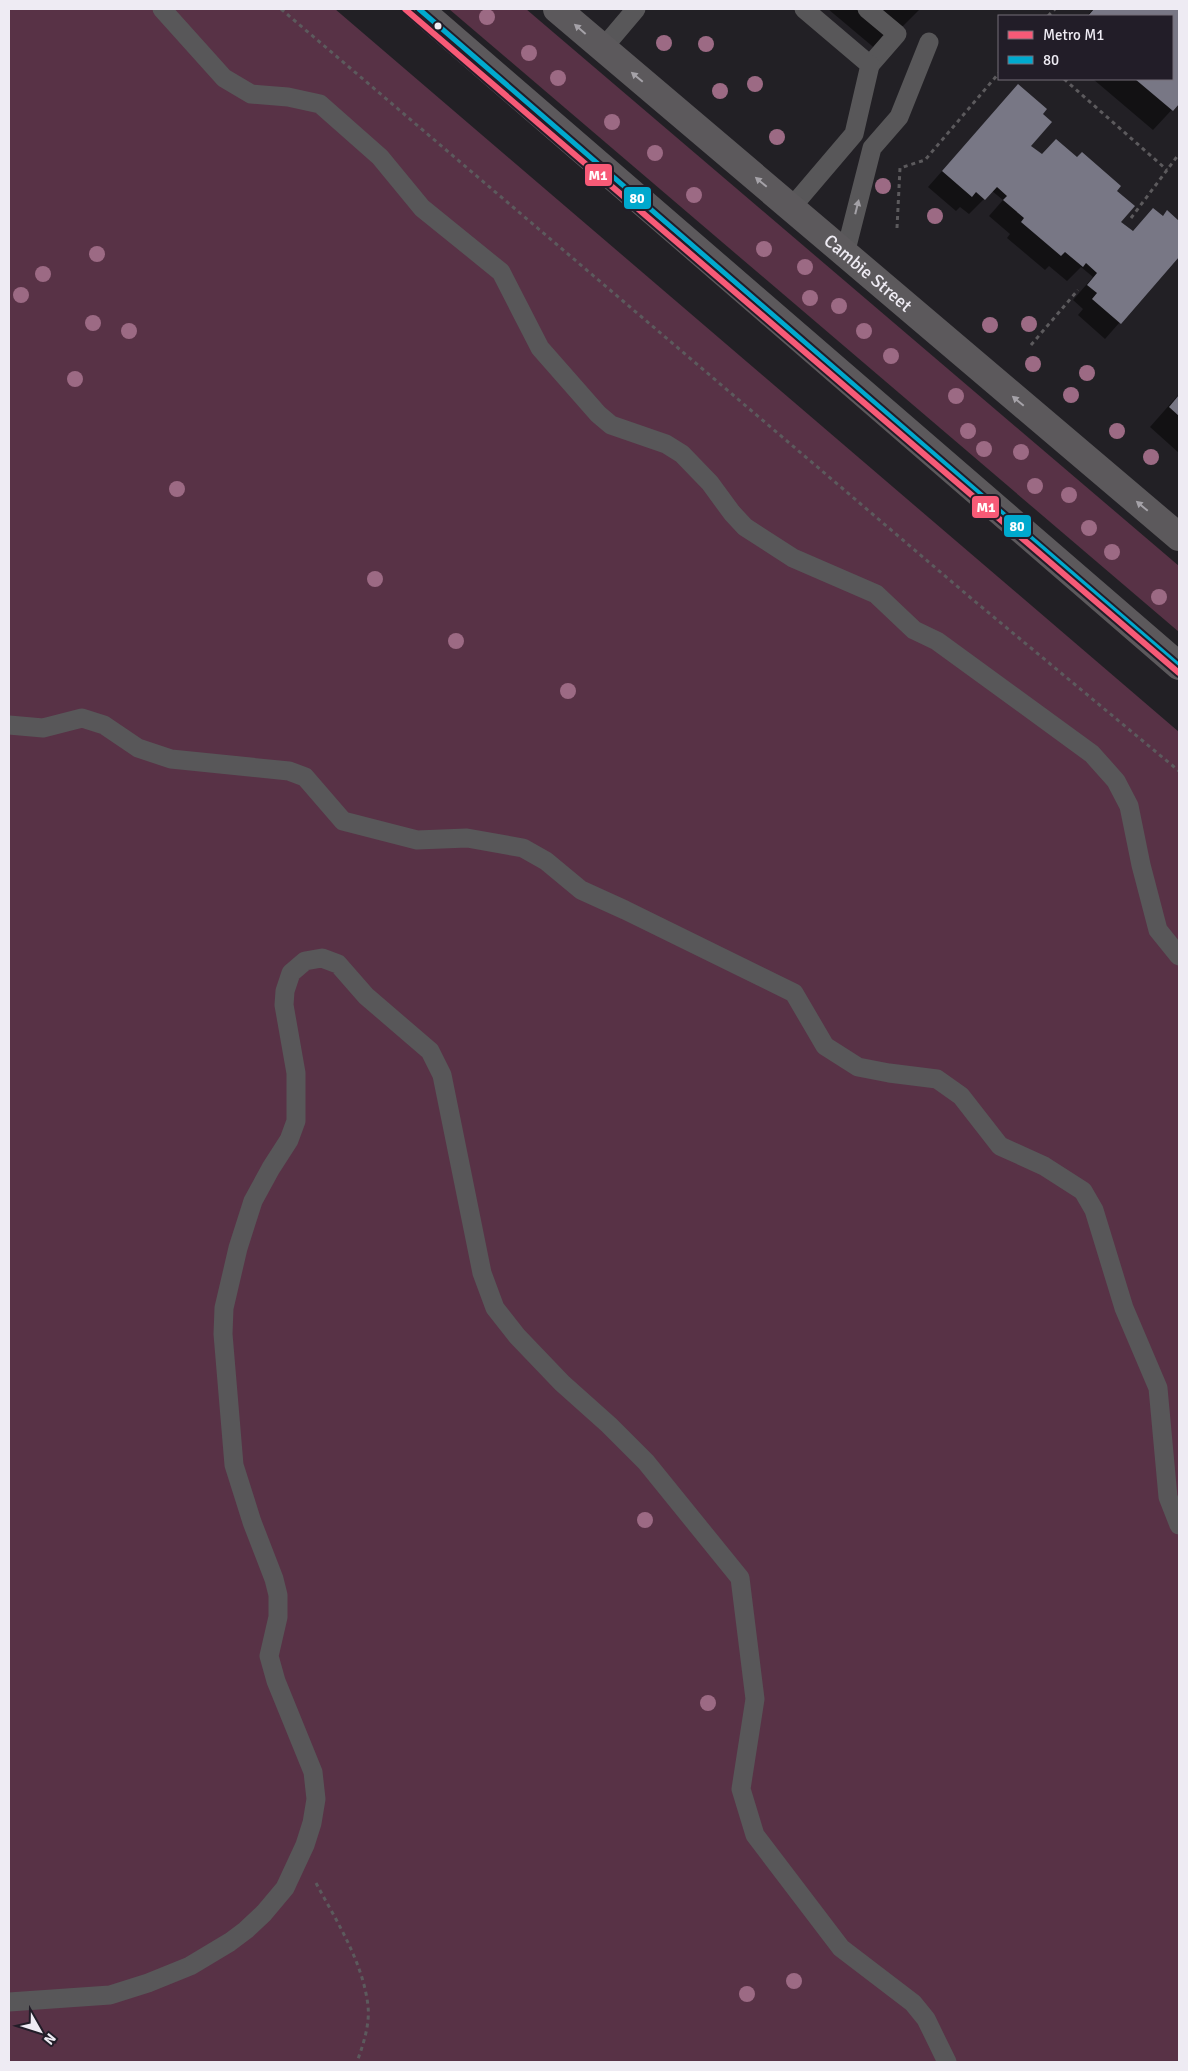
<svg xmlns="http://www.w3.org/2000/svg" width="1188" height="2071" viewBox="0 0 1188 2071" font-family="Signika,sans-serif">
  <rect width="100%" height="100%" fill="#222025"/>
  <!-- green -->
  <g fill="#583246">
    <polygon points="9,9 335,9 1179,732 1179,2062 9,2062"/>
    <polygon points="449,9 526,9 1179,566 1179,632"/>
  </g>
  <!-- shadow -->
  <g fill="#0007">
    <polygon points="828,9 920,9 878,51"/>
    <polygon points="1093,9 1179,9 1179,102 1153,130 1093,79 1172,79 1172,16 1087,16"/>
    <polygon points="1018,85 1041,114 1030,146 1041,155 1115,191 1120,222 1132,232 1153,210 1162,217 1167,212 1179,222 1179,255 1105,339 1078,315 1083,309 1073,300 1093,277 1081,267 1067,281 1049,266 1045,270 1007,238 1010,234 989,216 1003,200 992,191 969,214 960,207 956,211 928,187"/>
    <polygon points="1179,394 1179,453 1150,427"/>
  </g>
  <!-- building -->
  <g fill="#787785">
    <polygon points="1094,9 1179,9 1179,104 1173,111 1135,79 1172,79 1172,16 1088,16"/>
    <polygon points="1018,84 1047,109 1043,114 1052,122 1031,146 1042,154 1056,139 1077,157 1082,152 1121,186 1117,191 1135,206 1121,222 1133,231 1153,208 1163,216 1167,210 1179,221 1179,257 1121,324 1092,299 1097,293 1087,285 1097,273 1086,263 1083,267 1065,252 1061,256 1021,222 1024,218 1003,200 1007,196 997,187 985,200 976,192 972,197 942,171"/>
    <polygon points="1179,395 1179,416 1169,407"/>
  </g>
  <g fill="none" stroke-linecap="round" stroke-linejoin="round">
    <!-- path -->
    <g stroke="#5c5a5d" stroke-width="3" stroke-dasharray="4 4" stroke-linecap="butt">
      <polyline points="281,9 972,599 1179,771"/>
      <polyline points="1048,16 1055,9"/>
      <polyline points="1064,79 1167,170"/>
      <polyline points="1131,218 1179,154"/>
      <polyline points="897,228 900,168 925,160 999,73"/>
      <polyline points="1031,345 1078,290"/>
      <path d="M316 1883C337 1922 363 1962 368 2006 370 2025 363 2045 357 2062"/>
    </g>
    <!-- lane -->
    <g stroke="#585759" stroke-width="19">
      <polyline points="162,9 224,78 251,94 288,97 320,104 380,157 422,208 501,272 540,348 598,414 611,425 666,444 682,454 710,483 732,513 745,527 793,558 876,594 914,630 937,641 1092,754 1116,781 1129,806 1141,865 1158,930 1179,956"/>
      <polyline points="867,9 897,34 870,65"/>
      <polyline points="603,48 636,9"/>
      <polyline points="791,208 854,134 870,65 804,9"/>
      <polyline points="845,254 872,148 899,117 929,42"/>
      <polyline points="9,725 43,728 82,718 104,725 138,748 171,759 289,771 305,777 343,821 417,840 467,838 523,848 546,861 581,890 625,910 794,993 825,1046 858,1067 889,1073 937,1079 961,1096 1000,1146 1044,1166 1083,1191 1094,1210 1124,1308 1158,1388 1168,1497 1179,1525"/>
      <polyline points="9,2002 110,1995 148,1983 190,1966 230,1942 246,1930 264,1913 285,1888 305,1845 312,1823 316,1799 313,1772 276,1681 269,1656 278,1617 278,1595 274,1579 252,1522 234,1465 223,1334 224,1308 238,1248 253,1201 271,1168 289,1140 296,1121 296,1073 284,1005 285,991 291,973 305,961 322,958 338,964 366,996 430,1051 442,1075 482,1273 495,1308 517,1336 562,1383 609,1425 646,1462 740,1578 755,1699 741,1789 755,1835 841,1948 913,2003 926,2019 947,2062"/>
    </g>
    <!-- secondary -->
    <g stroke="#5c595c" stroke-width="28">
      <polyline points="419,9 1179,666"/>
      <path id="s1" d="M557 9 1179 537"/>
    </g>
    <defs>
      <polyline id="bus-1" points="419,9 1179,666"/>
    </defs>
    <!-- bus-1 casing -->
    <use href="#bus-1" stroke="#221d28" stroke-width="9"/>
    <!-- bus-1 -->
    <use href="#bus-1" stroke="#00a9ce" stroke-width="5"/>
    <defs>
      <polyline id="metro-1" points="405,9 1179,673"/>
    </defs>
    <!-- metro-1 casing -->
    <use href="#metro-1" stroke="#221d28" stroke-width="10"/>
    <!-- metro-1 -->
    <use href="#metro-1" stroke="#f75a77" stroke-width="6"/>
  </g>
  <!-- trees -->
  <g fill="#9c6a84">
    <circle cx="487" cy="17" r="8"/>
    <circle cx="664" cy="43" r="8"/>
    <circle cx="706" cy="44" r="8"/>
    <circle cx="529" cy="53" r="8"/>
    <circle cx="558" cy="78" r="8"/>
    <circle cx="755" cy="84" r="8"/>
    <circle cx="720" cy="91" r="8"/>
    <circle cx="612" cy="122" r="8"/>
    <circle cx="777" cy="137" r="8"/>
    <circle cx="655" cy="153" r="8"/>
    <circle cx="883" cy="186" r="8"/>
    <circle cx="694" cy="195" r="8"/>
    <circle cx="935" cy="216" r="8"/>
    <circle cx="764" cy="249" r="8"/>
    <circle cx="97" cy="254" r="8"/>
    <circle cx="805" cy="267" r="8"/>
    <circle cx="43" cy="274" r="8"/>
    <circle cx="21" cy="295" r="8"/>
    <circle cx="810" cy="298" r="8"/>
    <circle cx="839" cy="306" r="8"/>
    <circle cx="93" cy="323" r="8"/>
    <circle cx="1029" cy="324" r="8"/>
    <circle cx="990" cy="325" r="8"/>
    <circle cx="129" cy="331" r="8"/>
    <circle cx="864" cy="331" r="8"/>
    <circle cx="891" cy="356" r="8"/>
    <circle cx="1033" cy="364" r="8"/>
    <circle cx="1087" cy="373" r="8"/>
    <circle cx="75" cy="379" r="8"/>
    <circle cx="1071" cy="395" r="8"/>
    <circle cx="956" cy="396" r="8"/>
    <circle cx="968" cy="431" r="8"/>
    <circle cx="1117" cy="431" r="8"/>
    <circle cx="984" cy="449" r="8"/>
    <circle cx="1021" cy="452" r="8"/>
    <circle cx="1151" cy="457" r="8"/>
    <circle cx="1035" cy="486" r="8"/>
    <circle cx="177" cy="489" r="8"/>
    <circle cx="1069" cy="495" r="8"/>
    <circle cx="1089" cy="528" r="8"/>
    <circle cx="1112" cy="552" r="8"/>
    <circle cx="375" cy="579" r="8"/>
    <circle cx="1159" cy="597" r="8"/>
    <circle cx="456" cy="641" r="8"/>
    <circle cx="568" cy="691" r="8"/>
    <circle cx="645" cy="1520" r="8"/>
    <circle cx="708" cy="1703" r="8"/>
    <circle cx="794" cy="1981" r="8"/>
    <circle cx="747" cy="1994" r="8"/>
  </g>
  <!-- one-way arrows -->
  <defs><path id="oneway-solid" d="M-6-.8H1V-3.2L6.5 0L1 3.2V.8H-6Z" transform="scale(1.25)"/></defs>
  <g fill="#a5a2a8">
    <use href="#oneway-solid" transform="translate(580 29) rotate(-139)"/>
    <use href="#oneway-solid" transform="translate(637 77) rotate(-140)"/>
    <use href="#oneway-solid" transform="translate(761 182) rotate(-140)"/>
    <use href="#oneway-solid" transform="translate(1018 401) rotate(-140)"/>
    <use href="#oneway-solid" transform="translate(1142 506) rotate(-140)"/>
  </g>
  <use fill="#a3a1a6" href="#oneway-solid" transform="translate(857 207) rotate(-76)"/>
  <!-- markers -->
  <circle fill="#eeebf3" stroke="#221d28" stroke-width="2" cx="438" cy="26" r="4.5"/>
  <g text-anchor="middle" stroke-width="5" stroke-linejoin="round" paint-order="stroke">
    <!-- street labels -->
    <g font-size="18" fill="#eeebf3" stroke="#221d28">
      <text dy="6" stroke="none"><textPath href="#s1" startOffset="408">Cambie Street</textPath></text>
    </g>
  </g>
  <g stroke="#221d28" stroke-width="2">
    <rect x="584" y="163" width="29" height="24" rx="5" fill="#f75a77"/>
    <rect x="623" y="186" width="29" height="24" rx="5" fill="#00a9ce"/>
    <rect x="971" y="495" width="29" height="24" rx="5" fill="#f75a77"/>
    <rect x="1003" y="514" width="29" height="24" rx="5" fill="#00a9ce"/>
  </g>
  <g font-size="14" text-anchor="middle" font-weight="bold" fill="#fff">
    <text x="598" y="180">M1</text>
    <text x="637" y="203">80</text>
    <text x="986" y="512">M1</text>
    <text x="1017" y="531">80</text>
  </g>
  <!-- border -->
  <rect width="1188" height="2071" fill="none" stroke="#eeebf3" stroke-width="20"/>
  <!-- legend -->
  <rect x="998" y="15" width="175" height="65" fill="#221d28" stroke="#746f79"/>
  <rect x="1008" y="31" width="25" height="8" fill="#f75a77" stroke="#746f79"/>
  <text x="1043" y="40" font-size="15" fill="#eeebf3">Metro M1</text>
  <rect x="1008" y="56" width="25" height="8" fill="#00a9ce" stroke="#746f79"/>
  <text x="1043" y="65" font-size="15" fill="#eeebf3">80</text>
  <!-- north arrow -->
  <g transform="translate(40 2031) rotate(129)" stroke="#221d28" stroke-width="4" paint-order="stroke">
  <path d="M0-4L9 19L0 12L-9 19Z" fill="#eeebf3"/>
  <text y="-8" font-size="14" font-weight="bold" text-anchor="middle" fill="#eeebf3">N</text>
  </g>
</svg>
